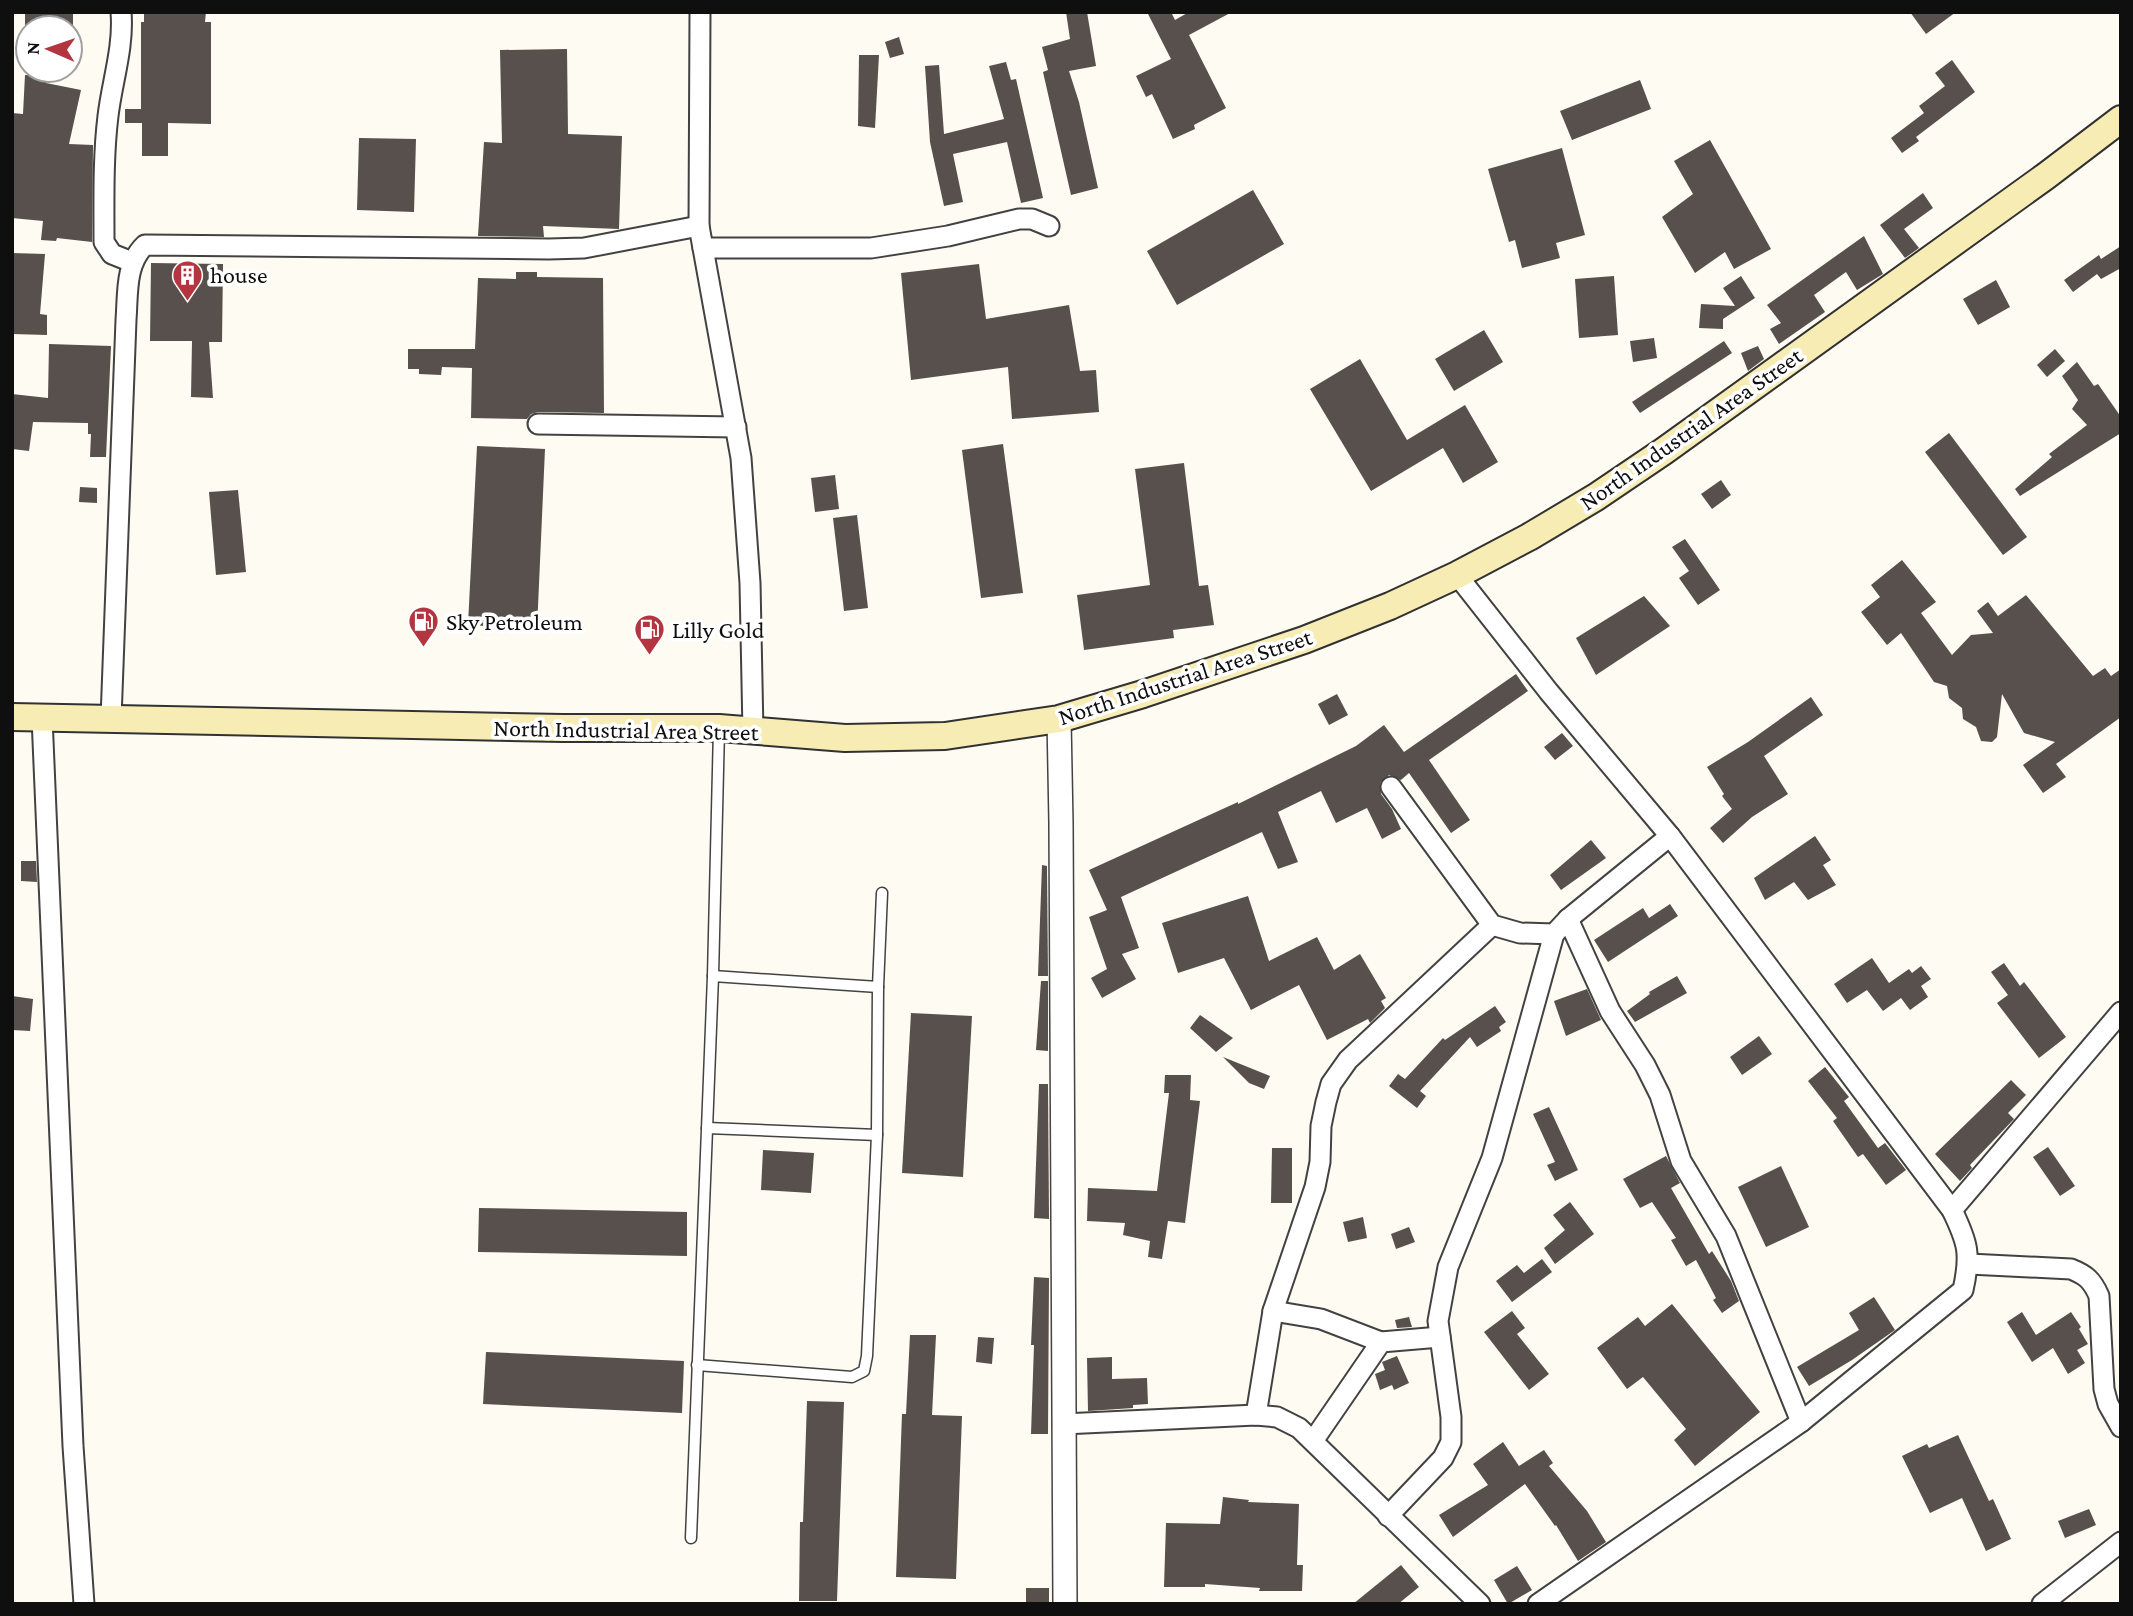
<svg xmlns="http://www.w3.org/2000/svg" width="2133" height="1616" viewBox="0 0 2133 1616" font-family="'Crimson Pro',serif">
  <rect width="100%" height="100%" fill="#fefbf2"/>
  <!-- building -->
  <g fill="#57504c">
    <rect x="25" y="12" width="48" height="16"/>
    <polygon points="144,12 206,12 205,22 211,22 211,124 168,123 168,156 142,156 142,123 125,123 125,109 141,109 141,22 144,22"/>
    <polygon points="1066,12 1087,12 1096,66 1069,71 1079,102 1098,188 1071,195 1043,72 1048,70 1042,47 1070,39"/>
    <polygon points="1147,12 1171,12 1175,20 1189,12 1232,12 1189,35 1226,108 1194,125 1195,129 1173,139 1152,94 1146,97 1136,76 1171,59"/>
    <polygon points="1910,12 1956,12 1926,34"/>
    <polygon points="899,37 904,54 890,58 885,42"/>
    <polygon points="567,49 568,134 622,136 619,229 543,226 544,237 478,236 484,142 502,143 500,50"/>
    <polygon points="859,55 879,55 875,128 858,126"/>
    <polygon points="1952,60 1975,92 1916,137 1919,141 1902,153 1891,138 1924,113 1919,106 1945,86 1935,73"/>
    <polygon points="1006,62 1011,80 1016,79 1043,198 1021,203 1007,142 953,154 963,202 944,206 930,142 925,66 939,65 944,134 1004,119 989,66"/>
    <polygon points="25,75 47,76 46,83 81,90 69,144 93,145 92,242 57,238 56,241 41,240 43,221 12,218 12,113 23,114"/>
    <polygon points="1640,80 1651,109 1572,140 1560,111"/>
    <polygon points="359,138 416,139 414,212 357,210"/>
    <polygon points="1710,140 1771,249 1734,269 1725,252 1695,273 1662,217 1693,194 1674,161"/>
    <polygon points="1562,148 1585,235 1556,243 1560,258 1522,268 1515,240 1509,242 1488,169"/>
    <polygon points="1253,190 1284,244 1177,305 1147,251"/>
    <polygon points="1923,193 1933,208 1904,229 1919,248 1905,258 1880,225"/>
    <polygon points="1864,236 1883,274 1857,290 1846,272 1814,295 1825,312 1779,344 1770,329 1781,323 1767,305"/>
    <polygon points="2121,246 2121,268 2101,279 2097,274 2073,292 2064,280 2099,255 2101,259"/>
    <polygon points="12,253 45,254 40,314 47,315 47,335 12,334"/>
    <polygon points="151,263 223,264 222,342 209,342 213,398 191,397 192,341 150,341"/>
    <polygon points="979,264 986,319 1069,305 1080,371 1096,370 1099,412 1012,419 1008,367 911,380 901,273"/>
    <polygon points="516,272 537,272 537,277 603,278 604,413 538,412 531,414 527,419 471,418 472,368 442,367 441,375 419,374 419,369 408,369 408,349 475,349 478,278 516,279"/>
    <polygon points="1614,276 1618,335 1579,338 1575,279"/>
    <polygon points="1741,276 1755,298 1723,319 1723,329 1699,328 1701,304 1735,306 1723,288"/>
    <polygon points="1996,280 2010,307 1978,325 1963,299"/>
    <polygon points="1484,330 1503,362 1454,391 1435,359"/>
    <polygon points="1654,338 1657,358 1633,362 1630,341"/>
    <polygon points="1724,341 1732,353 1640,413 1632,402"/>
    <polygon points="49,344 111,346 106,457 90,457 91,434 88,434 88,423 33,422 29,451 12,449 12,394 48,398"/>
    <polygon points="1758,346 1764,359 1748,371 1741,353"/>
    <polygon points="2055,349 2065,361 2047,377 2037,365"/>
    <polygon points="1360,359 1407,440 1465,405 1498,462 1463,483 1443,448 1371,491 1310,389"/>
    <polygon points="2077,362 2094,386 2098,384 2121,417 2121,433 2020,496 2015,489 2052,457 2049,454 2087,425 2072,409 2078,400 2062,376"/>
    <polygon points="1949,433 2027,537 2003,555 1925,452"/>
    <polygon points="1003,444 1023,593 981,598 962,450"/>
    <polygon points="477,446 545,449 537,629 468,625"/>
    <polygon points="1184,463 1199,586 1208,585 1214,625 1173,630 1174,638 1084,650 1077,595 1150,585 1135,469"/>
    <polygon points="835,475 839,509 815,512 811,478"/>
    <polygon points="1721,480 1731,495 1712,509 1701,494"/>
    <polygon points="80,487 97,488 97,503 79,502"/>
    <polygon points="238,490 246,572 216,575 209,492"/>
    <polygon points="857,515 868,608 844,611 833,518"/>
    <polygon points="1685,539 1720,590 1698,605 1679,578 1689,571 1672,547"/>
    <polygon points="1902,560 1936,602 1921,613 1952,655 1971,635 1993,633 1977,611 1988,602 1998,616 2026,595 2093,676 2105,668 2111,676 2121,669 2121,717 2056,764 2066,777 2043,793 2023,765 2055,742 2024,733 2002,694 1997,737 1992,742 1981,741 1976,727 1963,719 1962,708 1949,698 1947,686 1934,682 1901,633 1887,645 1861,612 1880,597 1871,585"/>
    <polygon points="1644,596 1670,626 1596,675 1576,638"/>
    <polygon points="1516,674 1528,691 1429,760 1470,820 1451,833 1409,773 1401,780 1389,775 1380,783 1381,794 1392,809 1401,829 1382,839 1367,808 1336,823 1321,791 1278,812 1298,862 1278,869 1262,832 1121,897 1139,948 1122,954 1136,979 1102,998 1091,978 1107,969 1089,917 1107,910 1089,870 1238,802 1238,804 1356,746 1384,725 1404,752"/>
    <polygon points="1337,694 1348,715 1329,725 1318,704"/>
    <polygon points="1811,697 1823,715 1764,756 1788,794 1752,817 1723,843 1710,828 1732,809 1722,796 1724,794 1707,767 1748,742"/>
    <polygon points="1562,733 1573,746 1555,760 1544,747"/>
    <polygon points="1815,836 1831,860 1823,865 1836,885 1808,900 1794,882 1765,900 1754,878"/>
    <polygon points="1591,840 1606,858 1561,890 1550,875"/>
    <polygon points="21,861 36,861 37,882 21,881"/>
    <polygon points="1042,865 1047,866 1048,976 1038,976"/>
    <polygon points="1248,896 1269,961 1317,937 1334,970 1360,954 1386,998 1381,1001 1385,1008 1370,1023 1368,1019 1327,1040 1299,985 1251,1010 1224,958 1178,973 1162,923"/>
    <polygon points="1670,904 1678,916 1608,962 1594,940 1643,908 1649,918"/>
    <polygon points="1872,958 1889,983 1909,969 1912,973 1921,966 1931,979 1921,986 1928,997 1910,1010 1901,998 1883,1011 1867,990 1847,1003 1834,984"/>
    <polygon points="2004,963 2020,986 2024,982 2066,1037 2039,1058 1997,1003 2008,995 1991,972"/>
    <polygon points="1677,976 1687,993 1635,1022 1627,1011 1650,994 1649,992"/>
    <polygon points="1041,981 1048,981 1048,1051 1036,1050"/>
    <polygon points="1587,989 1601,1020 1566,1036 1554,1001"/>
    <polygon points="12,996 33,999 30,1031 12,1030"/>
    <polygon points="1495,1006 1506,1022 1499,1027 1501,1031 1477,1047 1470,1037 1420,1091 1426,1096 1417,1108 1389,1086 1398,1074 1405,1079 1443,1038 1445,1040"/>
    <polygon points="911,1013 972,1016 963,1177 902,1173"/>
    <polygon points="1200,1015 1233,1038 1216,1052 1190,1028"/>
    <polygon points="1759,1036 1772,1054 1742,1075 1730,1057"/>
    <polygon points="1223,1057 1270,1076 1264,1089 1249,1083"/>
    <polygon points="1825,1067 1849,1097 1844,1101 1878,1148 1885,1143 1906,1170 1886,1185 1863,1154 1858,1157 1833,1121 1837,1118 1808,1081"/>
    <polygon points="1165,1075 1191,1075 1190,1100 1200,1101 1185,1223 1168,1221 1162,1259 1148,1257 1150,1241 1123,1235 1125,1223 1087,1221 1088,1188 1157,1191 1169,1093 1164,1093"/>
    <polygon points="2011,1080 2026,1095 2008,1113 2014,1119 1970,1165 1972,1168 1960,1181 1935,1154"/>
    <polygon points="1039,1084 1048,1084 1049,1219 1034,1218"/>
    <polygon points="1549,1107 1578,1170 1555,1181 1547,1165 1555,1162 1533,1114"/>
    <polygon points="2048,1147 2075,1186 2060,1196 2033,1157"/>
    <polygon points="1272,1148 1292,1148 1292,1203 1271,1203"/>
    <polygon points="763,1150 814,1153 811,1193 761,1190"/>
    <polygon points="1666,1156 1680,1183 1671,1188 1709,1254 1712,1251 1731,1281 1739,1301 1722,1313 1713,1300 1716,1298 1696,1260 1686,1266 1671,1240 1676,1238 1652,1202 1640,1208 1623,1179"/>
    <polygon points="1781,1166 1809,1227 1766,1247 1738,1187"/>
    <polygon points="1570,1202 1594,1234 1555,1264 1544,1248 1565,1230 1553,1215"/>
    <polygon points="479,1208 687,1212 687,1256 478,1252"/>
    <polygon points="1363,1217 1367,1238 1348,1242 1343,1222"/>
    <polygon points="1409,1227 1415,1242 1396,1249 1391,1234"/>
    <polygon points="1542,1259 1552,1272 1512,1302 1496,1281 1517,1265 1524,1273"/>
    <polygon points="1034,1277 1049,1278 1048,1434 1031,1434 1034,1345 1031,1345"/>
    <polygon points="1874,1297 1895,1330 1852,1360 1809,1386 1797,1367 1859,1330 1849,1313"/>
    <polygon points="1672,1304 1760,1412 1695,1466 1674,1440 1686,1429 1643,1377 1627,1389 1597,1348 1638,1317 1645,1326"/>
    <polygon points="1512,1311 1525,1328 1517,1334 1549,1374 1529,1390 1484,1332"/>
    <polygon points="2022,1312 2036,1335 2071,1312 2081,1327 2079,1329 2088,1344 2077,1350 2085,1363 2068,1374 2053,1348 2032,1362 2007,1322"/>
    <polygon points="1409,1317 1412,1327 1397,1328 1395,1320"/>
    <polygon points="910,1335 936,1335 932,1415 962,1416 956,1579 896,1577 902,1414 906,1414"/>
    <polygon points="978,1337 994,1338 992,1364 976,1362"/>
    <polygon points="486,1352 684,1361 682,1413 483,1404"/>
    <polygon points="1397,1356 1409,1383 1394,1390 1392,1385 1380,1390 1375,1374 1385,1370 1382,1362"/>
    <polygon points="1112,1357 1112,1379 1147,1378 1148,1404 1133,1405 1133,1408 1088,1411 1087,1358"/>
    <polygon points="807,1401 844,1402 837,1601 799,1601 800,1522 803,1522"/>
    <polygon points="1958,1435 1989,1501 1993,1499 2011,1539 1986,1551 1962,1498 1930,1513 1902,1456 1927,1444 1929,1448"/>
    <polygon points="1503,1442 1519,1466 1544,1450 1553,1463 1549,1466 1587,1511 1606,1542 1578,1561 1556,1525 1555,1526 1525,1484 1453,1537 1439,1515 1488,1485 1473,1464"/>
    <polygon points="1223,1497 1249,1500 1248,1502 1299,1504 1297,1565 1303,1565 1302,1591 1259,1591 1260,1588 1205,1584 1205,1587 1164,1587 1166,1523 1220,1524"/>
    <polygon points="2089,1509 2096,1525 2065,1538 2058,1521"/>
    <polygon points="1401,1565 1419,1587 1398,1604 1353,1604"/>
    <polygon points="1517,1566 1532,1590 1508,1604 1494,1580"/>
    <rect x="1026" y="1588" width="23" height="16"/>
  </g>
  <g fill="none" stroke-linecap="round" stroke-linejoin="round">
    <defs>
      <g id="service">
        <polyline points="713,976 878,987"/>
        <polyline points="707,1128 877,1135"/>
        <polyline points="697,1365 852,1377 864,1371 867,1356 877,1135 878,987 882,893"/>
        <polyline points="691,1538 713,976 719,729"/>
      </g>
      <g id="minor">
        <path d="M121 12C124 47 112 82 108 116 103 157 104 200 104 242L112 254 132 262"/>
        <polyline points="700,12 699,226 741,458 750,583 753,732"/>
        <polyline points="703,248 871,248 948,236 1019,219 1032,219 1049,226"/>
        <polyline points="538,424 736,427"/>
        <path d="M1457 575 1549 692 1670 836 1952 1210C1968 1243 1971 1254 1963 1290L1801 1422 1538 1604"/>
        <polyline points="42,717 73,1446 84,1604"/>
        <path d="M111 719 126 320C128 294 125 264 145 245L549 249 584 248 699 226"/>
        <polyline points="1391,787 1492,925 1520,933 1554,934 1568,919 1670,836"/>
        <polyline points="1568,919 1610,1011 1645,1065 1660,1095 1681,1161 1726,1236 1801,1422"/>
        <polyline points="1952,1210 2121,1012"/>
        <path d="M1969 1264 2071 1269C2086 1275 2092 1280 2099 1296L2104 1389 2108 1404 2121 1427"/>
        <polyline points="1273,1311 1321,1319 1381,1342 1440,1337"/>
        <polyline points="1256,1415 1273,1311 1315,1187 1320,1162 1321,1126 1326,1102 1331,1084 1348,1060 1492,925"/>
        <polyline points="1063,1424 1256,1415 1277,1417 1299,1428 1480,1604"/>
        <polyline points="1313,1441 1381,1342"/>
        <polyline points="1388,1516 1443,1458 1451,1442 1451,1417 1438,1321 1448,1267 1492,1158 1554,934"/>
        <polyline points="2042,1604 2121,1542"/>
      </g>
      <polyline id="tertiary" points="1059,719 1061,823 1065,1604"/>
      <polyline id="secondary" points="12,717 563,728 719,728 845,738 945,736 1059,719 1143,694 1304,640 1390,606 1457,575 1529,537 1596,497 1664,451 2046,176 2121,119"/>
    </defs>
    <!-- service casing -->
    <use href="#service" stroke="#424242" stroke-width="13"/>
    <!-- minor casing -->
    <use href="#minor" stroke="#424242" stroke-width="23"/>
    <!-- tertiary casing -->
    <use href="#tertiary" stroke="#424242" stroke-width="26"/>
    <!-- secondary casing -->
    <use href="#secondary" stroke="#313131" stroke-width="30"/>
    <!-- service -->
    <use href="#service" stroke="#fff" stroke-width="10"/>
    <!-- minor -->
    <use href="#minor" stroke="#fff" stroke-width="19"/>
    <!-- tertiary -->
    <use href="#tertiary" stroke="#fff" stroke-width="23"/>
    <!-- secondary -->
    <use href="#secondary" stroke="#f7edb4" stroke-width="26"/>
  </g>
  <!-- icons -->
  <defs>
    <symbol id="building-pin" viewBox="-11 -11 22 30"><path d="M0 17L-7.5 6A9.5 9.5 0 1 1 7.5 6Z" fill="#b2353f" stroke="#fff"/><path d="M-4-6H4V6H1V3H-1V6H-4ZM-2.5-4.3h1.7v1.8h-1.7ZM.8-4.3h1.7v1.8H.8ZM-2.5-1h1.7V.8h-1.7ZM.8-1h1.7V.8H.8Z" fill="#fff"/></symbol>
    <symbol id="fuel-pin" viewBox="-11 -11 22 30"><path d="M0 17L-7.5 6A9.5 9.5 0 1 1 7.5 6Z" fill="#b2353f" stroke="#fff"/><path d="M-5.5-6h7V0h2V4h1.3V-2.5L3-4.5l.8-.8L6-3V5H2.5V1h-1V6h-7ZM-4.2-4.7v3.2H.2V-4.7Z" fill="#fff"/></symbol>
  </defs>
  <g fill-rule="evenodd">
    <use href="#building-pin" x="170" y="258" width="35" height="47"/>
    <use href="#fuel-pin" x="406" y="604" width="35" height="47"/>
    <use href="#fuel-pin" x="632" y="612" width="35" height="47"/>
  </g>
  <g text-anchor="middle" stroke-width="7" stroke-linejoin="round" paint-order="stroke">
    <!-- poi labels -->
    <g font-size="24" fill="#0f0f0f" stroke="#fff" text-anchor="start">
      <text x="210" y="283">house</text>
      <text x="446" y="630">Sky Petroleum</text>
      <text x="672" y="638">Lilly Gold</text>
    </g>
    <!-- street labels -->
    <g font-size="24" fill="#0f0f0f" stroke="#fff">
      <text transform="translate(1691 429) rotate(-35)" y="8">North Industrial Area Street</text>
      <text transform="translate(1185 677) rotate(-18)" y="8">North Industrial Area Street</text>
      <text transform="translate(626 730) rotate(1)" y="8">North Industrial Area Street</text>
    </g>
  </g>
  <!-- border -->
  <rect width="2133" height="1616" fill="none" stroke="#0f0f0f" stroke-width="28"/>
  <!-- north arrow -->
  <g transform="translate(49 49) rotate(272)"><circle r="33" fill="#ffffff" stroke="#9f9f9f" stroke-width="2"/>
  <path d="M0-5L12 26L0 18L-12 26Z" fill="#b2353f"/>
  <text y="-10" font-size="19" font-weight="bold" text-anchor="middle" fill="#0f0f0f">N</text>
  </g>
</svg>
